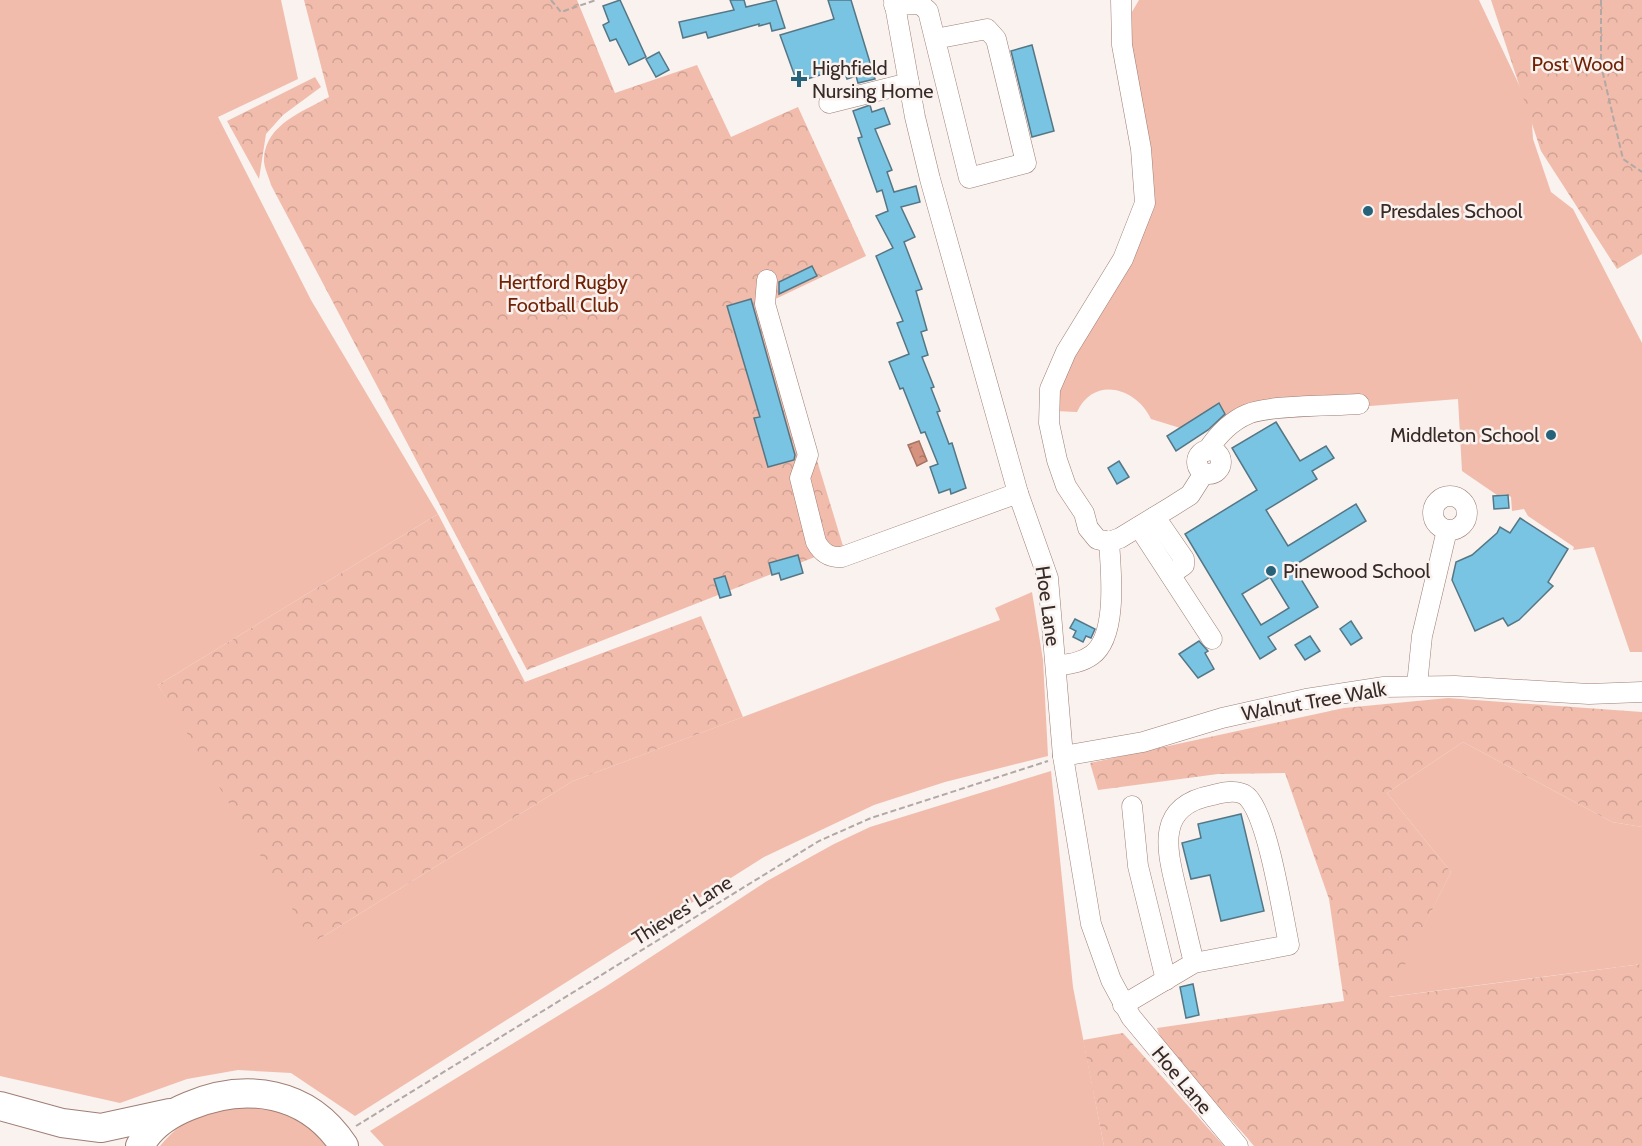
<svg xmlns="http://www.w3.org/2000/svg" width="1642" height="1146" viewBox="0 0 1642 1146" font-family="Cabin,sans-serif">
  <defs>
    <pattern id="forest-crowns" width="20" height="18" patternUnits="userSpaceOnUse" patternTransform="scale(1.5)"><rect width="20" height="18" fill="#f1bcac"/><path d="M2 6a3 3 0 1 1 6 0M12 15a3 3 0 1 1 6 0" fill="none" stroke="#cfa294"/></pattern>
    <pattern id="water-ripples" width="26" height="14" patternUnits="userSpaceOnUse" patternTransform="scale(1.5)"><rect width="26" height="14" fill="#d5927e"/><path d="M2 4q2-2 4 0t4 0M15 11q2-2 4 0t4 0" fill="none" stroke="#ae7767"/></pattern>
  </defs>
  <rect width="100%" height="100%" fill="#f9f2ef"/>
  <!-- grass -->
  <g fill="#f1bcac">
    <polygon points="0,0 281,0 298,79 218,117 311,300 438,514 158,685 319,939 573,781 1000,620 995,608 1032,592 1043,660 1048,756 945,782 874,805 764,857 355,1116 291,1073 238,1070 187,1079 120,1103 0,1076"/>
    <path d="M1139 0H1479L1531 110 1533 139 1551 192 1573 209 1642 343V652H1630L1594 547 1573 550 1574 547 1528 516 1524 509 1512 511 1511 497 1506 494 1497 495 1462 471 1458 399 1257 415 1229 428 1219 413 1190 431 1151 419C1137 388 1094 375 1077 412L1055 411 1062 372 1131 264 1145 225 1126 22Z"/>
    <polygon points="1463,742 1612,822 1642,827 1642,964 1388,997 1451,872 1387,793"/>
    <polygon points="1051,771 1073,987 1104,1146 384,1146 370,1131 605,987 767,881 834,844 870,827"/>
    <path d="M260 1105 302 1121 330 1146H160C189 1111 217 1108 260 1105Z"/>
  </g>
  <!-- forest -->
  <g fill="url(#forest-crowns)">
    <path d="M304 0H577L615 93 697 65 731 137 798 107 866 256 769 302 843 546 527 670 271 185C269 177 263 166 264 158 266 124 304 111 329 97Z"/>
    <polygon points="1491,0 1642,0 1642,254 1617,269 1541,151"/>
    <polygon points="315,77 321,87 283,115 266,134 259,179 227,121"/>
    <polygon points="438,514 525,682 701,616 743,717 573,781 319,939 311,940 158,685"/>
    <path d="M1448 698 1642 712V827L1612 822 1463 742 1387 793 1451 872 1389 997 1642 964V1146H1254C1232 1117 1164 1056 1157 1028L1344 1001 1329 899 1285 773 1218 774 1098 790 1090 763 1344 708Z"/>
    <polygon points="1123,1033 1224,1146 1104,1146 1083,1040"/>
  </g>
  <!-- water -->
  <polygon fill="url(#water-ripples)" stroke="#a67364" stroke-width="1.5" points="919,441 927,461 917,466 908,445"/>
  <!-- building -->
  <g fill="#79c3e3" stroke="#557785" stroke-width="1.5" fill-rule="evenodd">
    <polygon points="620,0 646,57 629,65 616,39 610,41 603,25 609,22 603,6"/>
    <polygon points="730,0 744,0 746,7 776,0 785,28 772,31 770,23 759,26 759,24 708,38 706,32 683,38 679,22 734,10"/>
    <polygon points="828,0 851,0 875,79 858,83 856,76 847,79 843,68 797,82 780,35 834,19"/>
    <polygon points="1032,45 1054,131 1032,137 1011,51"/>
    <polygon points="659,52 669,70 656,77 646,59"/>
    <polygon points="870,105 872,112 884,108 890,124 875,129 892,170 887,172 894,192 916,186 920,202 901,207 915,237 904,242 922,289 916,291 927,330 921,332 928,355 922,357 934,387 931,388 940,411 937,412 949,444 952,443 966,488 951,494 950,489 939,493 930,467 938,464 925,432 921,433 903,388 900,389 889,362 909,354 897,323 903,321 876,256 893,248 876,216 888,211 882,190 877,192 867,164 858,138 862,137 853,111"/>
    <polygon points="812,266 817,276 779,294 779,282"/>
    <polygon points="751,299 795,455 794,460 768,467 754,418 760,417 727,306"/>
    <polygon points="1219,403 1225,414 1208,430 1176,451 1167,436"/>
    <path d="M1276 422 1300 461 1326 446 1334 458 1312 471 1317 479 1266 510 1288 546 1356 504 1366 521 1293 566 1318 607 1268 637 1276 649 1260 659 1185 534 1257 490 1232 448ZM1270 577 1289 608 1261 625 1242 594Z"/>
    <polygon points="1119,461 1129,477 1117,484 1108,468"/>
    <polygon points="1508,495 1509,508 1494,509 1493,496"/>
    <polygon points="1520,518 1568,549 1548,582 1553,586 1519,620 1508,626 1503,618 1475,631 1452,580 1456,562 1472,555 1497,533 1500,527 1510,533"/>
    <polygon points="798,555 803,573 781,580 779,573 772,575 769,563"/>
    <polygon points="725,576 731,595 720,598 714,579"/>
    <polygon points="1075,619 1095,629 1091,638 1086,636 1083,642 1073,637 1076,631 1070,628"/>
    <polygon points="1351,621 1362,638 1351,645 1340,629"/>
    <polygon points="1310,636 1320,651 1305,660 1295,645"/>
    <polygon points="1199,641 1208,651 1205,653 1214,669 1198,678 1179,654"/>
    <polygon points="1241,814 1264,911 1221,921 1210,875 1191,879 1182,843 1201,838 1198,824"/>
    <polygon points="1193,984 1199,1015 1186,1018 1180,987"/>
  </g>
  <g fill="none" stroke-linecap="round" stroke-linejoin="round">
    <defs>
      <g id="minor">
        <polyline points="894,0 915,117 930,179 1018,493 1048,578 1063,756 1091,924 1111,980 1131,1017 1238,1146"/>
        <polyline points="1121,0 1122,45 1141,149 1145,203 1123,259 1066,352 1050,389 1049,423 1057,460 1066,486 1084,513 1088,528 1097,539 1109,542 1120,538 1171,507 1190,495 1204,473"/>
        <polyline points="894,5 920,4 928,11 969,178 1026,163 996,39 987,29 935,39"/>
        <polyline points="829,103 909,83"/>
        <path d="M767 280 765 304 808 455 800 478 816 542C822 553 830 558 842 557L1018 493"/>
        <circle cx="1209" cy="462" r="12"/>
        <path d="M1207 451C1217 436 1231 421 1248 414 1268 405 1333 406 1359 404"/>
        <circle cx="1450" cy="513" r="17"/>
        <polyline points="1155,517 1184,559 1184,565 1171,574"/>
        <polyline points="1139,527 1212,639"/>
        <path d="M1056 666C1069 664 1081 663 1092 655 1118 636 1111 571 1109 542"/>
        <polyline points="1417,685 1422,636 1447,530"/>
        <polyline points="1063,756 1143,742 1222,718 1306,699 1384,687 1455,686 1589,694 1642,692"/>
        <polyline points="1132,806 1138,866 1166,980"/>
        <path d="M1123 1005 1194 963C1188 939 1183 916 1177 892 1167 850 1154 806 1213 795 1225 792 1242 788 1250 800 1269 825 1282 911 1289 945L1194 963"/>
      </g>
      <g id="highway">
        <polyline points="0,1106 62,1123 101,1128 170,1113"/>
        <path d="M140 1146C150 1126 169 1114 189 1106 246 1082 308 1091 344 1146"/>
      </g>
    </defs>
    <!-- minor casing -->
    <use href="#minor" stroke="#9f7e74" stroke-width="21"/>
    <!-- highway casing -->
    <use href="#highway" stroke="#9f7e74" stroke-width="30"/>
    <!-- path -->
    <g stroke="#b2a8a5" stroke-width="2" stroke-dasharray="6 3" stroke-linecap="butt">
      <polyline points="551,0 561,12 596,0"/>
      <polyline points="1601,0 1601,65 1623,159 1642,172"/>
      <polyline points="356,1126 819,841 871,818 1048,761"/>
    </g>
    <!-- minor -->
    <use href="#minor" stroke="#fff" stroke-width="20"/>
    <!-- highway -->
    <use href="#highway" stroke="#fff" stroke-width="28"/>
  </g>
  <!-- markers -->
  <g fill="#26627a" stroke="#f9f2ef" stroke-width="2">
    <path d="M796 70h6v6h6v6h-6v6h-6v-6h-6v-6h6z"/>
    <circle cx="1368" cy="211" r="6"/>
    <circle cx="1551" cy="435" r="6"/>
    <circle cx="1271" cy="571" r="6"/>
  </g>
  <g text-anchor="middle" stroke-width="5" stroke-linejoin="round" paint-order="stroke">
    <!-- park labels -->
    <g font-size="20" fill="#712206" stroke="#f9f2ef">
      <text x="1578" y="71">Post Wood</text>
      <text x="563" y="289">Hertford Rugby<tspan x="563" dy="23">Football Club</tspan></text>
    </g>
    <!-- poi labels -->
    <g font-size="20" fill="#382a26" stroke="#f9f2ef" text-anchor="start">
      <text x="812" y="75">Highfield<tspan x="812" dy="23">Nursing Home</tspan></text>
      <text x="1380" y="218">Presdales School</text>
      <text x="1539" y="442" text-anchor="end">Middleton School</text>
      <text x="1283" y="578">Pinewood School</text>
    </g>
    <!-- street labels -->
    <g font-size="20" fill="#382a26" stroke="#f9f2ef">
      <text transform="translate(1048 606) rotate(82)" y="7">Hoe Lane</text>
      <text transform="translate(1314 701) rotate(-10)" y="7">Walnut Tree Walk</text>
      <text transform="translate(682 910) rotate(-32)" y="7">Thieves' Lane</text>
      <text transform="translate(1182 1080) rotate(50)" y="7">Hoe Lane</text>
    </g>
  </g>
</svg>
